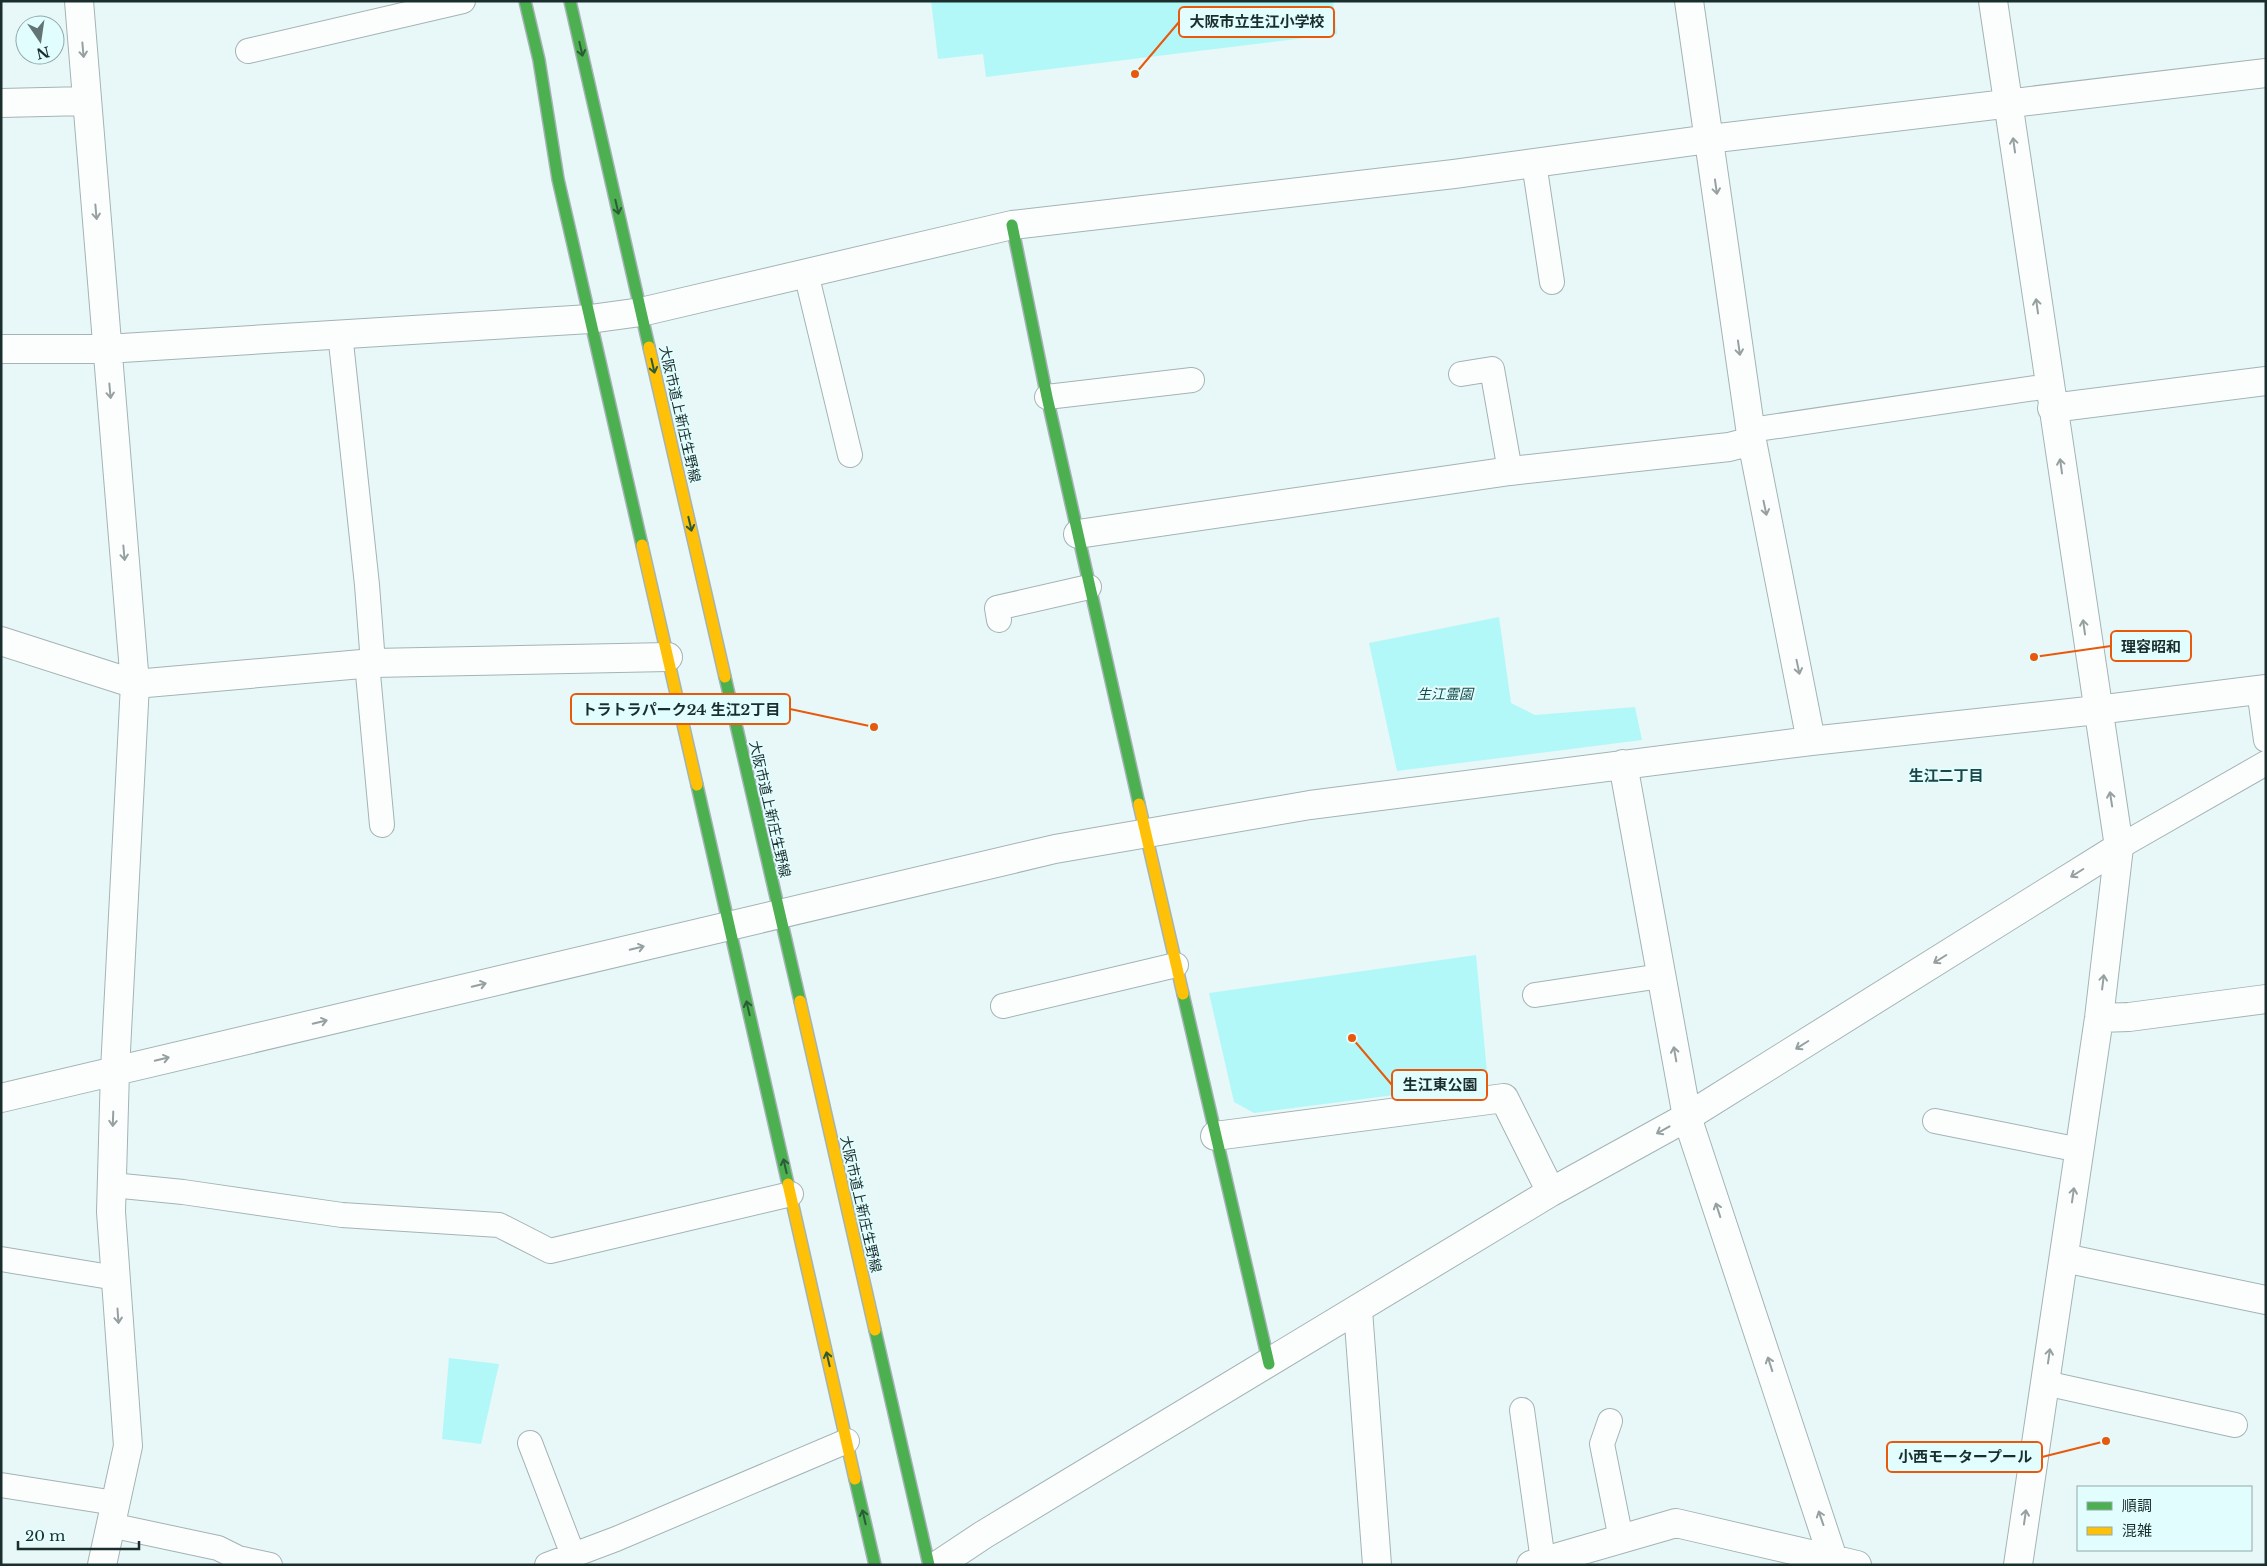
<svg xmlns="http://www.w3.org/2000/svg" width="2267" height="1566" font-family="'Libre Baskerville','Noto Sans JP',serif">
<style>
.green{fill:#b3f8f8}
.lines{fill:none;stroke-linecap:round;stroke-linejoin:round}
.lane-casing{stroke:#a4b3b3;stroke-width:26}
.street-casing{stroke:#a4b3b3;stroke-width:30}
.fast-casing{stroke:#a4b3b3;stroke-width:14}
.slow-casing{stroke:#a4b3b3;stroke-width:14}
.lane{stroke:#fcfefe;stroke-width:24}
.street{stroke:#fcfefe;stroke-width:28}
.fast{stroke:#4caf50;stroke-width:11}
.slow{stroke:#ffc107;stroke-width:11}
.oneway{stroke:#2c5b3a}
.oneway2{stroke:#97a0a0}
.labels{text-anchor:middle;stroke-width:4;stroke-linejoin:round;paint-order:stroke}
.street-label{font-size:14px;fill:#1b2e2e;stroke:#e2fdfd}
.park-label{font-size:14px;font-style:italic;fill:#164a4a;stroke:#e2fdfd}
.neighbourhood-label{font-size:15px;font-weight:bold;fill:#1c4748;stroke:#e2fdfd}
.leader{fill:none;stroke:#e8590c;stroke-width:2}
.callout-dot{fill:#e8590c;stroke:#e2fdfd;stroke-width:2}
.callout{fill:#e2fdfd;stroke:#e8590c;stroke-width:2}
.callout-label{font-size:15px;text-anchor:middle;font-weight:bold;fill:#1b2e2e}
</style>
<rect width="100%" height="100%" fill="#e8f7f7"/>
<path class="green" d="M931 1H1333L1337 34 986 77 983 54 938 59Z
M1499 617 1511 703 1535 715 1635 707 1642 740 1397 771 1369 643Z
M1476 955 1488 1083 1254 1113 1234 1102 1209 993Z
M449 1358 499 1364 481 1444 442 1439Z"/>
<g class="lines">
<g class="lane-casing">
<path id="lane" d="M248 51 463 1
M1534 163 1552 282
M806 273 850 455
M340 333 367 585 373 663
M1461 374 1492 369 1510 471
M1047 397 1192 380
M1751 430 2049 386
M999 620 997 608 1089 587
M367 663 382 825
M2259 690 2266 740
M2119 847 2266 763
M1535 995 1661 976
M1003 1006 1176 965
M1935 1121 2080 1150
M112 1185 183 1192 342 1215 499 1225 550 1251 791 1194
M1 1259 116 1278
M2045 1383 2235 1425
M1522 1410 1543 1561
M1610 1421 1602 1444 1621 1539
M530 1443 573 1555
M1 1485 115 1503
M110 1525 218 1548 238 1558 270 1565
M547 1565 616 1539 847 1441"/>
</g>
<g class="street-casing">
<path id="street" d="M79 1 135 684 115 1070 111 1212 128 1446 102 1565
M1689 1 1752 441 1811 741
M1993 1 2119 847 2099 1018 2018 1565
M1 103 87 101
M1 349H106L590 319 641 312 1012 225 1454 174 1709 139 2266 73
M2052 408 2266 381
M1078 534 1510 471 1729 447 1752 441
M1 641 135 684 373 663 668 657
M1623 764 1687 1117 1835 1565
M2099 1018 2129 1017 2266 999
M1 1098 1055 849 1310 805 1811 741 2097 710 2266 689
M1215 1136 1504 1098 1551 1192
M2064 1258 2266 1300
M1358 1310 1377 1565
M938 1565 983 1535 1551 1192 1687 1117 2119 847
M1531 1565 1676 1523 1857 1565"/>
</g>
<g class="fast-casing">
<path id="fast" d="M525 1 539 60 558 179 642 545
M570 1 649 347
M1012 225 1047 397 1139 804
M725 677 800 1001
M697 785 788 1184
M1183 994 1269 1364
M875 1330 929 1565
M855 1479 875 1565"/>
</g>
<g class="slow-casing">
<path id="slow" d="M649 347 725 677
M642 545 697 785
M1139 804 1183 994
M800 1001 875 1330
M788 1184 855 1479"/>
</g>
<use href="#lane" class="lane"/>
<use href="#street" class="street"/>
<use href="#fast" class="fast"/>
<use href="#slow" class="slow"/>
</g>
<defs><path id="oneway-shaft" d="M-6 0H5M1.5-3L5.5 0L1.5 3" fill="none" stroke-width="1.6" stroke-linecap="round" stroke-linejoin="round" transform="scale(1.25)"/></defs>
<g class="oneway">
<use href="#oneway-shaft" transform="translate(581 49) rotate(77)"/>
<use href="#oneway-shaft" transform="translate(617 207) rotate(77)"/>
<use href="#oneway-shaft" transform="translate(653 366) rotate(77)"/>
<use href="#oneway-shaft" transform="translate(690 524) rotate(77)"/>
<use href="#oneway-shaft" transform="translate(748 1008) rotate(-103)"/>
<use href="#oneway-shaft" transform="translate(785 1166) rotate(-103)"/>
<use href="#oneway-shaft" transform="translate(828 1359) rotate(-103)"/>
<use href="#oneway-shaft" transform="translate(864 1517) rotate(-103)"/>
</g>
<g class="oneway2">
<use href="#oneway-shaft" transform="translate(83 50) rotate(85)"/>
<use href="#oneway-shaft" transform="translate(2014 145) rotate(-98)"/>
<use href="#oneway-shaft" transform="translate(1716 187) rotate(82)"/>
<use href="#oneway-shaft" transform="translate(96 212) rotate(85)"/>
<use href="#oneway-shaft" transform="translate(2037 306) rotate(-98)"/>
<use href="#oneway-shaft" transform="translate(1739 348) rotate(82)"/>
<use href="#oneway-shaft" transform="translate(110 391) rotate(85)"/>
<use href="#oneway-shaft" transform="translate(2061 466) rotate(-98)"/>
<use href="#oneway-shaft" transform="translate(1765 508) rotate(78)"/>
<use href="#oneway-shaft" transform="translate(124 553) rotate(85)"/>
<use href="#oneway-shaft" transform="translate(2084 627) rotate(-98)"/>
<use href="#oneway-shaft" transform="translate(1798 667) rotate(78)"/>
<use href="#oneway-shaft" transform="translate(2111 799) rotate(-99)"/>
<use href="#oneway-shaft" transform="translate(2077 873) rotate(148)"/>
<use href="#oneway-shaft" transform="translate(637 948) rotate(-13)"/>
<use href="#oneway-shaft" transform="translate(1940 959) rotate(148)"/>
<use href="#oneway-shaft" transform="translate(2103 982) rotate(-83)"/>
<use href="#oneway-shaft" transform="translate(479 985) rotate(-13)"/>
<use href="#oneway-shaft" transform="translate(320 1022) rotate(-13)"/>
<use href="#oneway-shaft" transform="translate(1802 1045) rotate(148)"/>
<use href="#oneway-shaft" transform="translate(1675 1054) rotate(-100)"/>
<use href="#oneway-shaft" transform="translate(162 1059) rotate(-13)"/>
<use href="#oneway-shaft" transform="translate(113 1119) rotate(92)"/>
<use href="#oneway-shaft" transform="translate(1663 1130) rotate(151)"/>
<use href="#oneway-shaft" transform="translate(2073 1195) rotate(-82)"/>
<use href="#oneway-shaft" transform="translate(1718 1210) rotate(-108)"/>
<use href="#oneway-shaft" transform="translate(118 1316) rotate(86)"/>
<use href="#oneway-shaft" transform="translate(2049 1356) rotate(-82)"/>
<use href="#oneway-shaft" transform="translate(1770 1364) rotate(-108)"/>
<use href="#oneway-shaft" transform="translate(2025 1517) rotate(-82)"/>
<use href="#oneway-shaft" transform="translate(1821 1518) rotate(-109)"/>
</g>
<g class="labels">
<g class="street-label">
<text transform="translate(680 414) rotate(77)" y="5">大阪市道上新庄生野線</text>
<text transform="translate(770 809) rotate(77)" y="5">大阪市道上新庄生野線</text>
<text transform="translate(861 1204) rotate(77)" y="5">大阪市道上新庄生野線</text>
</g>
<g class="park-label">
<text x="1445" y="699">生江霊園</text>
</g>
<g class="neighbourhood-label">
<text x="1946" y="781">生江二丁目</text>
</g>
</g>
<path class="leader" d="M1135 74L1179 22M2034 657L2111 646M874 727L790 709M1352 1038L1392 1085M2106 1441L2042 1457"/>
<g class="callout-dot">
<circle cx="1135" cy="74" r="5"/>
<circle cx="2034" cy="657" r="5"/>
<circle cx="874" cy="727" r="5"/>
<circle cx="1352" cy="1038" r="5"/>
<circle cx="2106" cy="1441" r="5"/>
</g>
<g class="callout">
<rect x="1179" y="7" width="155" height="30" rx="5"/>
<rect x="2111" y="631" width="80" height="30" rx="5"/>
<rect x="571" y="694" width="219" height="30" rx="5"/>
<rect x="1392" y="1070" width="95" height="30" rx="5"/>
<rect x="1887" y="1442" width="155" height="30" rx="5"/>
</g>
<g class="callout-label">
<text x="1257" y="27">大阪市立生江小学校</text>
<text x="2151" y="652">理容昭和</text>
<text x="681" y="715">トラトラパーク24 生江2丁目</text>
<text x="1440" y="1090">生江東公園</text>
<text x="1965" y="1462">小西モータープール</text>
</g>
<rect width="2267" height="1566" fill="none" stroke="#1b2e2e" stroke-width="5"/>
<rect x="2077" y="1486" width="175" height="65" fill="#e2fdfd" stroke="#92aaaa"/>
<rect x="2087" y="1502" width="25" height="8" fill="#4caf50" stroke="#92aaaa"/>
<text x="2122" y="1511" font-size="15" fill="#1b2e2e">順調</text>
<rect x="2087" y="1527" width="25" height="8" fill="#ffc107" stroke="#92aaaa"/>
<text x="2122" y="1536" font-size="15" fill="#1b2e2e">混雑</text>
<g transform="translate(40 40) rotate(167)"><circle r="24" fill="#e2fdfd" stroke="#92aaaa"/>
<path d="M0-4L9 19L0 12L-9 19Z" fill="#637474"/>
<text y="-8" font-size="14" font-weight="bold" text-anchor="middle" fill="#1b2e2e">N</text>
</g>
<path d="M18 1541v8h121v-8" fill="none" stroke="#1b2e2e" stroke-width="2.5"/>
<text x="25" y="1541" font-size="15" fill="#1b2e2e" stroke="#e2fdfd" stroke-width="4" paint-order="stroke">20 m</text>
</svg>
